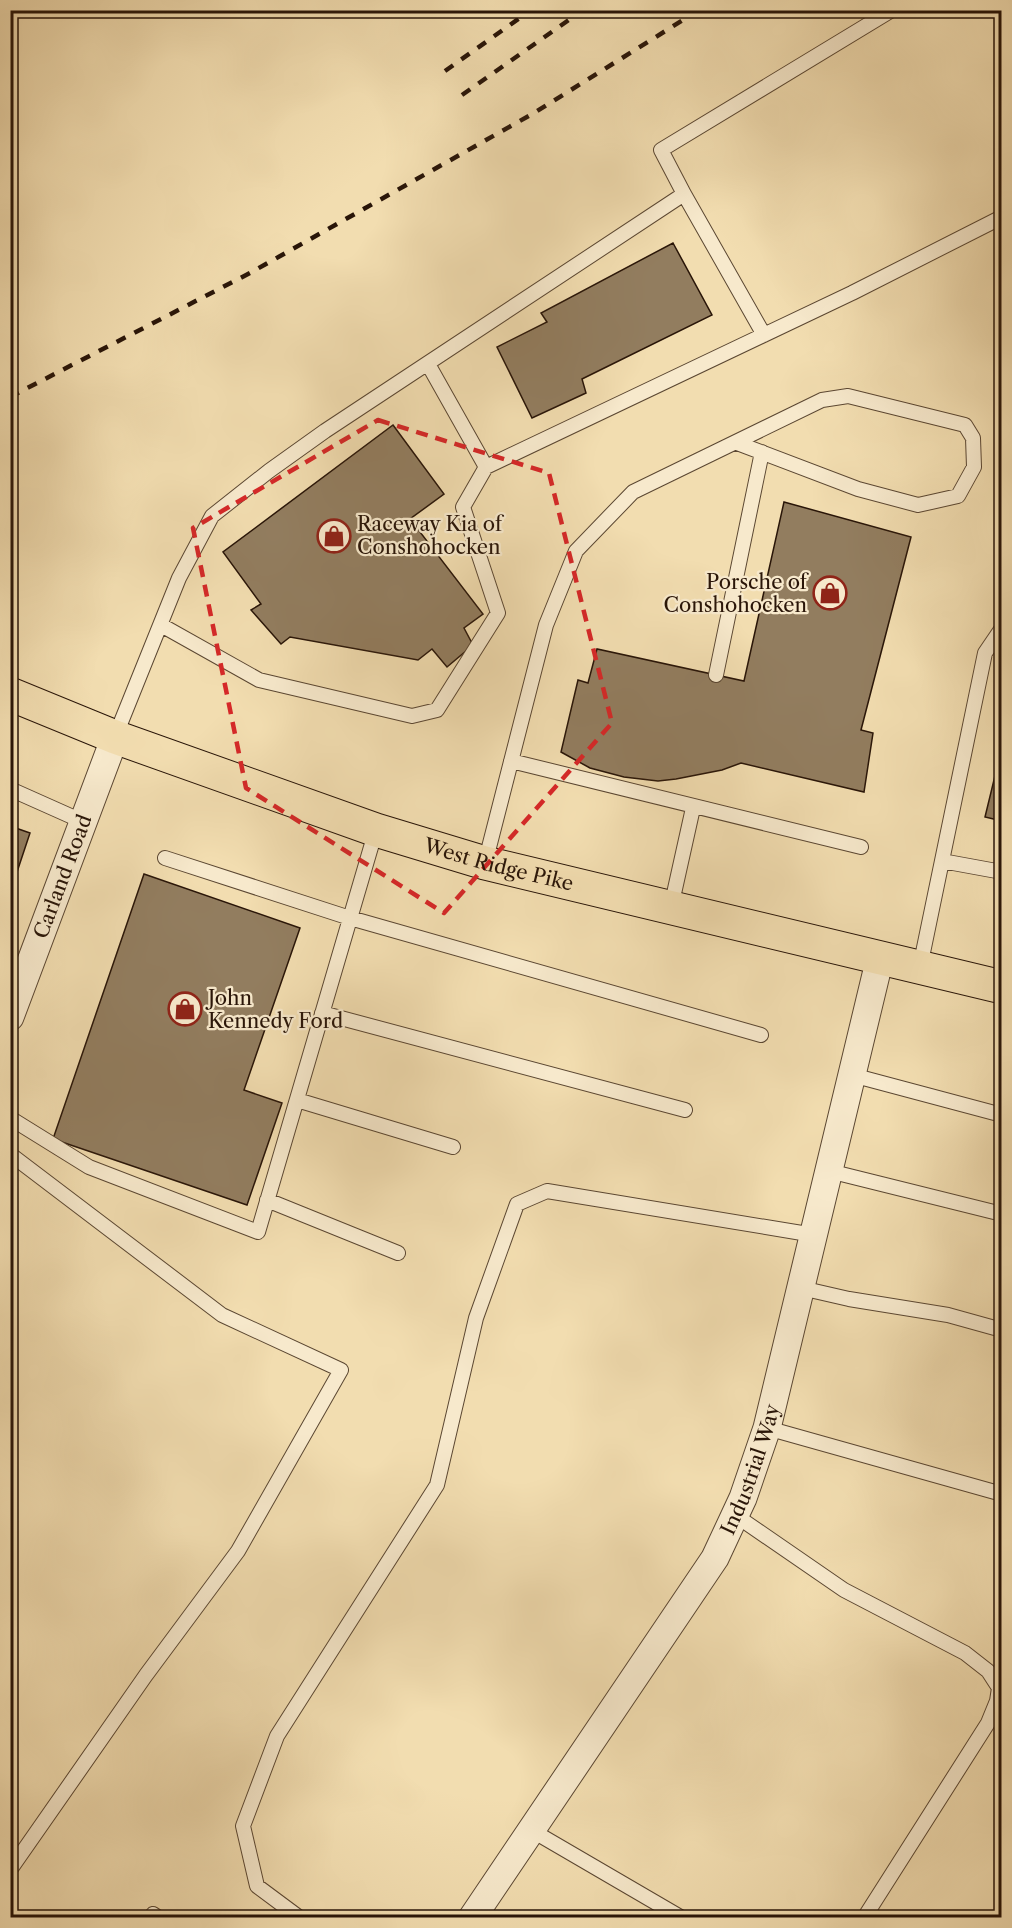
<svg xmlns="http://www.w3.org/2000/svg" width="1012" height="1928" font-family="'Libre Caslon Text',serif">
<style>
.building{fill:#927d5f;stroke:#291508;stroke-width:1.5}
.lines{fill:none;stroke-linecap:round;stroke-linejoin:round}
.service-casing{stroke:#5b4732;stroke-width:16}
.minor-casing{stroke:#5b4732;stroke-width:29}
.primary-casing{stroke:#291508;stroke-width:35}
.service{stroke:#f7e9cc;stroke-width:14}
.minor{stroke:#f7e9cc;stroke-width:27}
.primary{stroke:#f2ddb0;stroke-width:33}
.rail{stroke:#291508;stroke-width:4.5;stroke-dasharray:10 10;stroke-linecap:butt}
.marked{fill:none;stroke:#d62828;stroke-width:4.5;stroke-dasharray:12 8;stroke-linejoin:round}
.labels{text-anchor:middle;stroke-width:4.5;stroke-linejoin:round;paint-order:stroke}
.poi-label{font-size:20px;fill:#291508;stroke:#f7e9cc;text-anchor:start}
.street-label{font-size:20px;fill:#291508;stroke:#f7e9cc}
</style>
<rect width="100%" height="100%" fill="#f2ddb0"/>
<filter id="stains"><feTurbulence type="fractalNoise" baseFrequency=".00333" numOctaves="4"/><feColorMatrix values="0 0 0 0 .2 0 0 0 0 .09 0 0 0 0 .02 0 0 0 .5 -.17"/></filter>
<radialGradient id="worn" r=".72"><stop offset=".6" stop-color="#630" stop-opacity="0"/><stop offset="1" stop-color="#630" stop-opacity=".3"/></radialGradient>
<path class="building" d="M673 243 712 315 582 379 586 393 532 418 497 347 547 322 541 313Z
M393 425 444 494 410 519 483 614 464 628 473 645 447 667 432 649 418 660 290 637 281 644 251 610 261 604 223 552Z
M784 502 911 537 861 730 873 733 864 792 741 763 722 770 676 779 658 781 624 777 590 768 561 752 578 680 588 683 597 649 744 681Z
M1001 751H1002V821L985 817Z
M10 826 30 833 13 884H10Z
M144 874 300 928 244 1090 282 1103 247 1205 53 1139Z"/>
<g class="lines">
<g class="service-casing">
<path id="service" d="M684 194 764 335
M428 364 486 467
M161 625 259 680 412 716 437 710 498 613 463 507 486 467 852 293 1002 217
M716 675 762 452
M115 737 179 578 212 516 269 471 325 431 684 194 661 150 892 10
M511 761 861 847
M10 789 84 822
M165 858 350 918 761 1035
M942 861 1002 872
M485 863 546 625 576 551 633 492 822 400 848 396 965 425 973 438 974 467 958 496 918 505 858 489 737 443
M671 907 693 808
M920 967 985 653 1002 628
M322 1013 685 1110
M852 1075 1002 1115
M297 1100 453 1147
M10 1118 89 1167 258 1232 376 830
M10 1154 222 1315 341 1370 238 1551 146 1675 10 1870
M829 1171 1002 1214
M267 1200 398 1253
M801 1288 849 1299 948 1315 1002 1330
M767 1428 1002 1494
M735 1515 844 1590 965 1653 988 1671 999 1688 997 1701 988 1723 864 1918
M531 1830 682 1918
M150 1918 153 1914 159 1918
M300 1918 257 1886 243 1826 277 1736 437 1485 476 1318 517 1204 547 1191 814 1235
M1001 1918 1002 1917"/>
</g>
<g class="minor-casing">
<g id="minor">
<path id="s1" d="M10 1017 115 737"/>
<path id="s2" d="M472 1918 715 1558 743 1498 767 1428 880 958"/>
</g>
</g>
<g class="primary-casing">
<g id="primary">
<path id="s3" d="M10 694 115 737 376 830 485 863 1002 987"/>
</g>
</g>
<use href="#service" class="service"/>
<use href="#minor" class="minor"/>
<use href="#primary" class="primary"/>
<path class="rail" d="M445 71 531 10
M462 95 583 10
M10 397 250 273 534 113 699 10"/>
</g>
<path class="marked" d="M378 420 549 473 612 723 444 913 246 788 193 528Z"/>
<defs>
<g id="shop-ring" transform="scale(1.725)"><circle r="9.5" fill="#f7e9cc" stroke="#8f2418" stroke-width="1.5"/><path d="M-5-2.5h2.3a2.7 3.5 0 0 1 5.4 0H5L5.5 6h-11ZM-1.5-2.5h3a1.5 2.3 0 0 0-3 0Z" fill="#8f2418"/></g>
</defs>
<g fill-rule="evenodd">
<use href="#shop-ring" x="334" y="536"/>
<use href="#shop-ring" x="830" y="593"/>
<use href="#shop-ring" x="185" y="1009"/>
</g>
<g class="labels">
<g class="poi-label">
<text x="357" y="531">Raceway Kia of<tspan x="357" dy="23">Conshohocken</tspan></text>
<text x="807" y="589" text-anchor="end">Porsche of<tspan x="807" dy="23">Conshohocken</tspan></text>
<text x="208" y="1005">John<tspan x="208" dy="23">Kennedy Ford</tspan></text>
</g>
<g class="street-label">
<text dy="7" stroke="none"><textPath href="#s3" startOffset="518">West Ridge Pike</textPath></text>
<text dy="7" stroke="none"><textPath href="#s1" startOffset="150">Carland Road</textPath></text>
<text dy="7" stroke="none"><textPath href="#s2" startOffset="530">Industrial Way</textPath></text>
</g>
</g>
<rect width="1012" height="1928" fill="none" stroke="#f2ddb0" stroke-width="36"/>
<rect x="12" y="12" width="988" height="1904" fill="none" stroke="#291508" stroke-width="3"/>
<rect x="18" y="18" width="976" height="1892" fill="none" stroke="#291508" stroke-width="1.5"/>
<rect width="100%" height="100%" filter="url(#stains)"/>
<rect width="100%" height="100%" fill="url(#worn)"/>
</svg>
